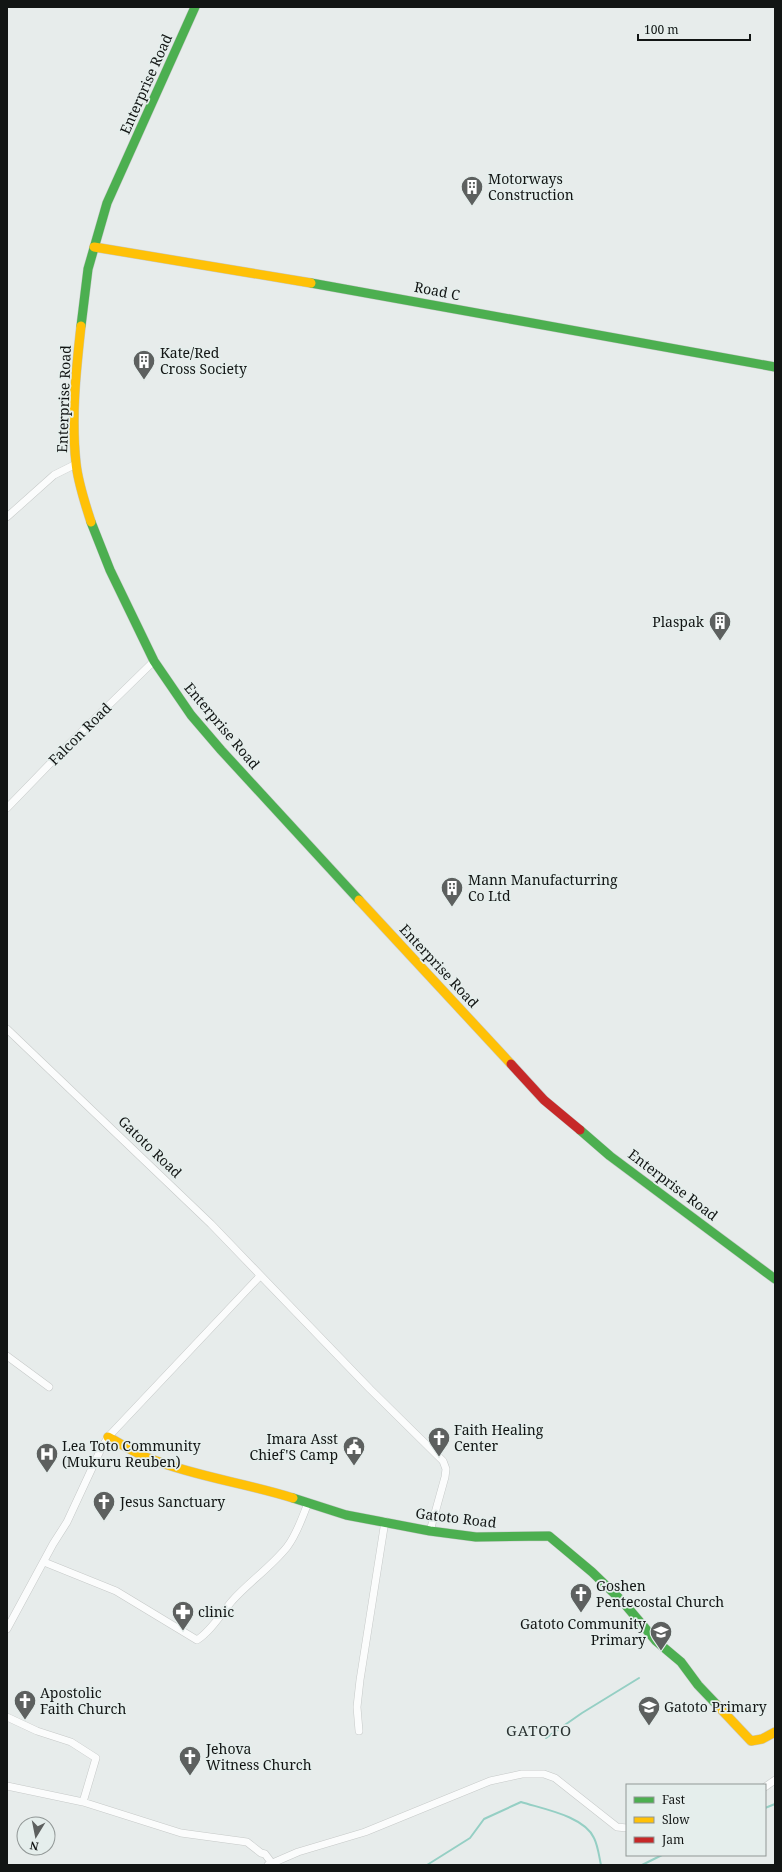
<svg xmlns="http://www.w3.org/2000/svg" width="782" height="1872" font-family="'Noto Serif',serif">
<style>
.lines{fill:none;stroke-linecap:round;stroke-linejoin:round}
.stream{stroke:#95cfc4;stroke-width:2}
.street-casing{stroke:#c6c9c8;stroke-width:8}
.fast-casing{stroke:#c6c9c8;stroke-width:10}
.slow-casing{stroke:#c6c9c8;stroke-width:10}
.jam-casing{stroke:#c6c9c8;stroke-width:10}
.street{stroke:#fbfcfc;stroke-width:7}
.fast{stroke:#4caf50;stroke-width:9}
.slow{stroke:#ffc107;stroke-width:9}
.jam{stroke:#c62828;stroke-width:9}
.labels{text-anchor:middle;stroke-width:3.5;stroke-linejoin:round;paint-order:stroke}
.street-label{font-size:14px;fill:#121514;stroke:#e5eeec}
.poi-label{font-size:14px;fill:#121514;stroke:#e5eeec;text-anchor:start}
.neighbourhood-label{font-size:15px;letter-spacing:1px;fill:#2b3231;stroke:#e5eeec}
</style>
<rect width="100%" height="100%" fill="#e7eceb"/>
<g class="lines">
<path class="stream" d="M546 1738 582 1713 639 1678
M765 1808 775 1804
M427 1865 470 1838 484 1819 521 1802C543 1809 584 1816 594 1838 598 1846 599 1856 601 1865
M642 1865 662 1855"/>
<g class="street-casing">
<path id="street" d="M7 517 54 475 76 464
M7 808 69 744 154 661
M7 1029 211 1224 370 1389 443 1461 446 1469 445 1477 430 1531
M7 1356 49 1387
M44 1562 116 1591 197 1640C211 1631 221 1614 232 1601 249 1582 271 1567 287 1547 297 1534 302 1518 308 1503
M7 1629 53 1544 67 1522 100 1451 108 1437 260 1276
M7 1717 37 1731 71 1742 96 1758 83 1802
M359 1731 357 1707 360 1680 385 1521
M7 1786 83 1802 181 1833 247 1842 261 1853 265 1854 271 1862
M765 1787 775 1780
M268 1865 298 1852 365 1832 490 1781 522 1774H544L555 1778 617 1827 627 1828"/>
</g>
<g class="fast-casing">
<path id="fast" d="M311 283 775 367
M81 326 88 269 107 203 195 7
M91 522 110 570 154 661 191 715 221 750 359 900
M580 1130 610 1156 775 1279
M293 1498 346 1515 430 1531 476 1537 549 1536 592 1572 623 1602 656 1641 681 1662 698 1685 717 1705"/>
</g>
<g class="slow-casing">
<path id="slow" d="M94 247 311 283
M81 326C76 371 71 417 76 463 78 483 85 503 91 522
M359 900 511 1064
M108 1437C122 1444 136 1454 151 1459 197 1477 246 1483 293 1498
M717 1705 751 1741 762 1739 775 1732"/>
</g>
<g class="jam-casing">
<path id="jam" d="M511 1064 544 1100 580 1130"/>
</g>
<use href="#street" class="street"/>
<use href="#fast" class="fast"/>
<use href="#slow" class="slow"/>
<use href="#jam" class="jam"/>
</g>
<defs>
<g id="building-pin" transform="scale(1.15)"><path d="M0 17L-7.5 6A9.5 9.5 0 1 1 7.5 6Z" fill="#5d605f" stroke="#e5eeec"/><path d="M-4-6H4V6H1V3H-1V6H-4ZM-2.5-4.3h1.7v1.8h-1.7ZM.8-4.3h1.7v1.8H.8ZM-2.5-1h1.7V.8h-1.7ZM.8-1h1.7V.8H.8Z" fill="#fff"/></g>
<g id="church-pin" transform="scale(1.15)"><path d="M0 17L-7.5 6A9.5 9.5 0 1 1 7.5 6Z" fill="#5d605f" stroke="#e5eeec"/><path d="M-1.2-6h2.4v3.5h3.3v2.4h-3.3V6h-2.4V-.1h-3.3v-2.4h3.3Z" fill="#fff"/></g>
<g id="civic-pin" transform="scale(1.15)"><path d="M0 17L-7.5 6A9.5 9.5 0 1 1 7.5 6Z" fill="#5d605f" stroke="#e5eeec"/><path d="M-.6-6.5H3V-4.5H.6V-3L4-1V1h2V6H-6V1h2V-1L-.6-3ZM-1.2 2.5V6h2.4V2.5Z" fill="#fff"/></g>
<g id="hospital-pin" transform="scale(1.15)"><path d="M0 17L-7.5 6A9.5 9.5 0 1 1 7.5 6Z" fill="#5d605f" stroke="#e5eeec"/><path d="M-5-5h3v3.5h4V-5h3V5h-3V1.5h-4V5h-3Z" fill="#fff"/></g>
<g id="pharmacy-pin" transform="scale(1.15)"><path d="M0 17L-7.5 6A9.5 9.5 0 1 1 7.5 6Z" fill="#5d605f" stroke="#e5eeec"/><path d="M-2-6h4v4h4v4h-4v4h-4v-4h-4v-4h4Z" fill="#fff"/></g>
<g id="school-pin" transform="scale(1.15)"><path d="M0 17L-7.5 6A9.5 9.5 0 1 1 7.5 6Z" fill="#5d605f" stroke="#e5eeec"/><path d="M0-5L7-2L0 1L-7-2ZM-4 1L0 2.5L4 1V4Q0 6-4 4Z" fill="#fff"/></g>
</defs>
<g fill-rule="evenodd">
<use href="#building-pin" x="472" y="187"/>
<use href="#building-pin" x="144" y="361"/>
<use href="#building-pin" x="720" y="622"/>
<use href="#building-pin" x="452" y="888"/>
<use href="#church-pin" x="439" y="1438"/>
<use href="#civic-pin" x="354" y="1447"/>
<use href="#hospital-pin" x="47" y="1454"/>
<use href="#church-pin" x="104" y="1502"/>
<use href="#church-pin" x="581" y="1594"/>
<use href="#pharmacy-pin" x="183" y="1612"/>
<use href="#school-pin" x="661" y="1632"/>
<use href="#church-pin" x="25" y="1701"/>
<use href="#school-pin" x="649" y="1707"/>
<use href="#church-pin" x="190" y="1757"/>
</g>
<g class="labels">
<g class="street-label">
<text transform="translate(146 84) rotate(-66)" y="5">Enterprise Road</text>
<text transform="translate(437 291) rotate(11)" y="5">Road C</text>
<text transform="translate(64 399) rotate(-88)" y="5">Enterprise Road</text>
<text transform="translate(222 726) rotate(50)" y="5">Enterprise Road</text>
<text transform="translate(80 734) rotate(-45)" y="5">Falcon Road</text>
<text transform="translate(439 966) rotate(47)" y="5">Enterprise Road</text>
<text transform="translate(150 1147) rotate(44)" y="5">Gatoto Road</text>
<text transform="translate(673 1185) rotate(37)" y="5">Enterprise Road</text>
<text transform="translate(456 1518) rotate(7)" y="5">Gatoto Road</text>
</g>
<g class="poi-label">
<text x="488" y="184">Motorways<tspan x="488" dy="16">Construction</tspan></text>
<text x="160" y="358">Kate/Red<tspan x="160" dy="16">Cross Society</tspan></text>
<text x="704" y="627" text-anchor="end">Plaspak</text>
<text x="468" y="885">Mann Manufacturring<tspan x="468" dy="16">Co Ltd</tspan></text>
<text x="454" y="1435">Faith Healing<tspan x="454" dy="16">Center</tspan></text>
<text x="338" y="1444" text-anchor="end">Imara Asst<tspan x="338" dy="16">Chief'S Camp</tspan></text>
<text x="62" y="1451">Lea Toto Community<tspan x="62" dy="16">(Mukuru Reuben)</tspan></text>
<text x="120" y="1507">Jesus Sanctuary</text>
<text x="596" y="1591">Goshen<tspan x="596" dy="16">Pentecostal Church</tspan></text>
<text x="198" y="1617">clinic</text>
<text x="646" y="1629" text-anchor="end">Gatoto Community<tspan x="646" dy="16">Primary</tspan></text>
<text x="40" y="1698">Apostolic<tspan x="40" dy="16">Faith Church</tspan></text>
<text x="664" y="1712">Gatoto Primary</text>
<text x="206" y="1754">Jehova<tspan x="206" dy="16">Witness Church</tspan></text>
</g>
<g class="neighbourhood-label">
<text x="539" y="1736">GATOTO</text>
</g>
</g>
<rect width="782" height="1872" fill="none" stroke="#121514" stroke-width="16"/>
<rect x="626" y="1784" width="140" height="72" fill="#e5eeec" stroke="#919796"/>
<rect x="634" y="1797" width="20" height="6" fill="#4caf50" stroke="#919796"/>
<text x="662" y="1804" font-size="12" fill="#121514">Fast</text>
<rect x="634" y="1817" width="20" height="6" fill="#ffc107" stroke="#919796"/>
<text x="662" y="1824" font-size="12" fill="#121514">Slow</text>
<rect x="634" y="1837" width="20" height="6" fill="#c62828" stroke="#919796"/>
<text x="662" y="1844" font-size="12" fill="#121514">Jam</text>
<g transform="translate(36 1836) rotate(190)"><circle r="19" fill="#e5eeec" stroke="#919796"/>
<path d="M0-3L7 15L0 10L-7 15Z" fill="#5d605f"/>
<text y="-6" font-size="11" font-weight="bold" text-anchor="middle" fill="#121514">N</text>
</g>
<path d="M638 34v6h112v-6" fill="none" stroke="#121514" stroke-width="2"/>
<text x="644" y="34" font-size="12" fill="#121514" stroke="#e5eeec" stroke-width="3" paint-order="stroke">100 m</text>
</svg>
